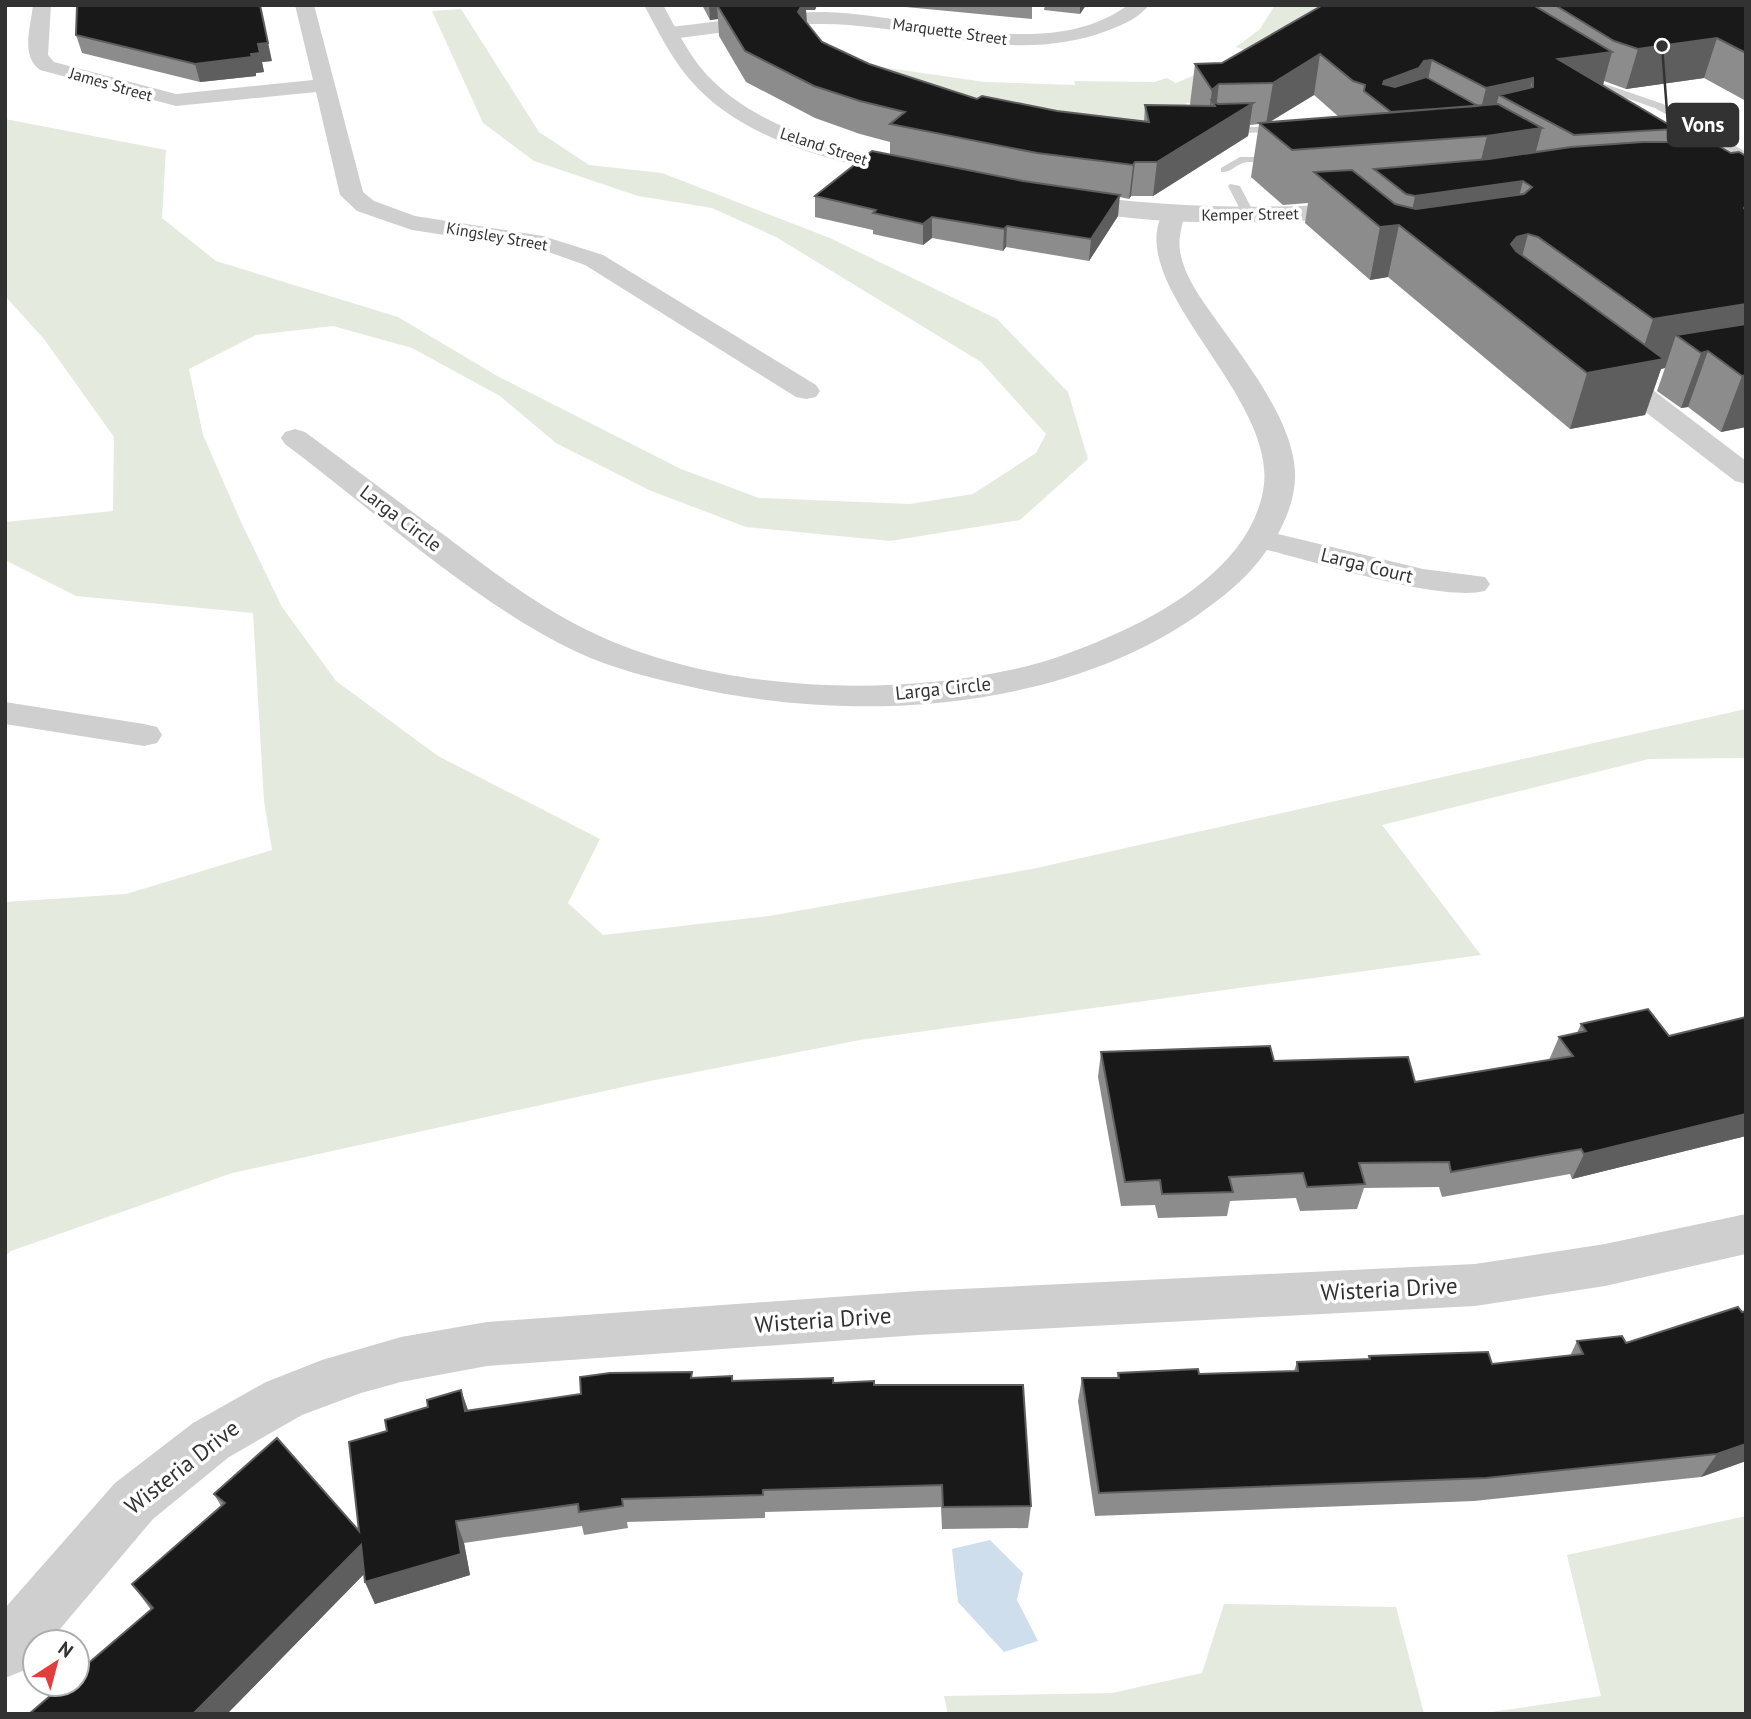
<svg xmlns="http://www.w3.org/2000/svg" width="1751" height="1719" font-family="'PT Sans',sans-serif">
<style>
.green{fill:#e4ebde}
.water{fill:#cedeed}
.lines{fill:none;stroke-linecap:round;stroke-linejoin:round}
.service{fill:#cfcfcf;fill-rule:evenodd}
.minor{fill:#cfcfcf;fill-rule:evenodd}
.tertiary{fill:#cfcfcf;fill-rule:evenodd}
.wall{fill:#8c8c8c;fill-rule:evenodd}
.shaded-wall{fill:#5e5e5e}
.building{fill:#191919;stroke:#5e5e5e;stroke-width:2}
.labels{text-anchor:middle;stroke-width:7;stroke-linejoin:round;paint-order:stroke}
.far-street-label{font-size:16px;fill:#323232;stroke:#fff}
.street-label{font-size:19px;fill:#323232;stroke:#fff}
.near-street-label{font-size:23px;fill:#323232;stroke:#fff}
.leader{fill:none;stroke:#323232;stroke-width:2.5}
.callout-dot{fill:#323232;stroke:#fff;stroke-width:2.5}
.callout{fill:#323232;stroke:#323232;stroke-width:2.5}
.callout-label{font-size:21px;text-anchor:middle;font-weight:bold;fill:#fff}
</style>
<rect width="100%" height="100%" fill="#fff"/>
<path class="green" d="M1275 5H1343L1224 101 1186 103 1197 127 1126 147 832 60 985 82 1075 85 1074 81 1154 82 1167 78 1176 83 1249 52 1236 47 1260 29Z
M461 9 539 132 589 165 662 173 830 238 997 319 1068 392 1088 459 1020 520 890 541 746 527 649 490 556 443 500 396 412 348 333 326 256 335 189 369 203 435 241 522 282 607 336 681 438 756 600 839 568 903 603 935 769 916 1032 869 1746 709V758L1649 759 1382 825 1481 955 860 1040 650 1081 232 1173 11 1251 5 1256V902L126 894 272 850 264 801 253 613 76 596 5 560V522L113 511 114 437 44 339 5 296V119L166 150 162 218 216 261 398 317 499 377 681 469 759 498 910 504 973 494 1036 453 1046 434 981 362 776 237 712 208 638 196 534 161 483 123 432 11Z
M1746 1516V1714H1478L1601 1696 1567 1555Z
M1224 1604 1396 1607 1424 1714H948L944 1696 1112 1693 1202 1673Z"/>
<path class="water" d="M990 1540 1023 1573 1017 1600 1038 1641 1004 1652 958 1602 952 1549Z"/>
<g class="lines">
<path class="service" d="M1580 74H1588L1602 83 1663 104 1746 152V160L1655 108 1594 87 1580 78Z
M1284 126 1288 127V131L1223 134 1218 131 1223 128Z
M1240 157H1279L1285 160C1273 168 1256 159 1243 163 1234 166 1231 173 1221 172V168Z
M1230 184 1240 186 1255 215 1253 218 1243 215 1228 186Z"/>
<path class="minor" d="M33 5H51L48 55 54 62 176 94 313 80 295 5H314L363 192 374 201 415 216 543 236 603 255 816 385 820 391 816 397 806 399 796 397 585 265 543 250 412 230 357 211 340 195 316 92 176 106 40 70C20 56 31 26 33 5Z
M1128 5H1149C1139 18 1124 24 1109 30 1013 67 922 25 824 24 776 23 719 34 670 39L660 33 670 27C718 22 777 12 825 12 917 14 1047 65 1128 5Z
M1173 207 1181 209 1185 214C1182 226 1178 238 1180 251 1184 276 1200 297 1214 317 1243 358 1293 420 1295 472 1296 494 1288 515 1278 534L1423 569 1485 577 1490 584 1485 591C1439 602 1318 562 1267 550 1248 578 1223 597 1195 617 1053 714 845 724 683 685 647 677 611 668 577 652 474 603 377 513 285 444L281 438 285 432 295 429 305 432C353 467 400 503 448 538 489 569 531 601 577 625 703 691 878 699 1015 669 1052 661 1087 647 1122 631 1181 604 1256 555 1264 484 1274 392 1119 282 1165 209Z
M1610 363 1620 365 1746 461V484L1735 481 1600 377 1596 371 1600 365Z
M5 702 144 724 157 727 162 735 157 743 144 746 5 724Z
M1746 1214V1254L1605 1286 1475 1306 918 1335 487 1366 401 1382 361 1393 302 1415 229 1457 153 1519 49 1642H35V1659L25 1670 5 1678V1608L115 1483 193 1423 266 1382 322 1360 401 1337 487 1322 918 1291 1475 1264 1605 1244Z"/>
<path class="tertiary" d="M644 5H663C676 28 688 54 706 74 761 133 847 149 921 167L924 172 921 177 913 179C837 161 746 143 692 82 672 60 658 31 644 5Z
M1068 194C1164 207 1260 210 1357 203L1365 205 1369 210 1365 215C1343 221 1319 220 1296 221 1221 224 1132 224 1060 206L1056 201 1060 196Z"/>
</g>
<path class="wall" d="M702 5H817L815 10H806L807 23 822 42 869 64 977 99 1057 111 1144 122 1145 105 1191 106 1190 104 1195 64 1222 63 1323 5H1746V101L1704 78 1626 89 1604 81 1603 86 1676 129 1672 142 1731 153 1746 427 1721 432 1688 407 1681 408 1657 391 1665 368 1661 369 1645 415 1570 429 1388 277 1370 280 1305 223 1308 203 1283 205 1251 177 1259 124 1250 125 1248 136 1153 196H1131L1129 199 1119 197 1118 216 1089 261 1006 247 1003 251 932 238 923 245 873 234V230L815 217V196L890 155V142L860 134 815 118 746 82 719 36 718 19 710 20ZM1314 95 1339 117 1270 122Z
M885 5H1032V19Z
M1045 5H1086L1080 14 1044 10Z
M76 35 272 61 262 62 264 72 256 73V76L200 82 82 53Z
M1746 1017V1136L1572 1179 1570 1174 1442 1197 1439 1187 1364 1188 1357 1209 1300 1211 1296 1198 1230 1201 1227 1216 1158 1218 1155 1205 1121 1206 1098 1077 1101 1052 1274 1061 1415 1082 1549 1060 1559 1037 1577 1033 1581 1024 1669 1036Z
M1746 1311V1461L1701 1477 1474 1501 1095 1516 1078 1401 1082 1378H1117L1118 1373 1199 1374 1294 1371 1297 1362 1368 1359 1369 1356 1492 1364 1570 1356 1577 1341 1626 1343Z
M692 1372V1378L733 1381 833 1383 874 1385 1031 1506 1028 1528 942 1529 941 1507 765 1512V1518L627 1522 628 1528 584 1535 582 1526 464 1543 470 1575 375 1604 365 1582 364 1574 227 1714 132 1584 221 1506 214 1494 359 1531 387 1431 428 1407 461 1390 468 1411 581 1394Z"/>
<path class="shaded-wall" d="M260 5 272 61 262 62 264 72 256 73V76L200 82 195 64 251 54Z
M709 5H717L718 19 710 20Z
M717 5H817L815 10H806L807 27Z
M1080 5H1086L1080 14Z
M1717 38 1704 78 1626 89 1638 49Z
M1612 52 1601 92 1558 59Z
M1320 54 1314 95 1266 124 1273 83Z
M1432 60 1424 100 1392 114 1379 103 1384 81 1424 61Z
M1533 78 1525 109 1499 95 1491 126 1476 129 1486 88Z
M1219 84 1214 125 1215 106 1212 101 1208 130 1207 131 1212 90Z
M1253 103 1248 136 1153 196 1157 162Z
M1542 128 1528 182 1523 181 1510 232 1408 231 1415 196 1474 188 1487 136Z
M1135 162 1131 196 1129 199 1133 165Z
M1120 195 1118 216 1089 261 1091 239Z
M932 217V238L923 245V224Z
M1399 225 1388 277 1370 280 1380 227Z
M1007 226 1006 247 1003 251 1004 229Z
M1528 234 1514 287 1511 244 1517 237Z
M1746 304V355L1708 351 1688 407 1681 408 1701 353 1676 335 1665 368 1661 369 1645 415 1570 429 1587 373 1638 364 1653 319Z
M1746 375V427L1721 432 1742 376Z
M1746 1114V1136L1572 1179 1584 1154Z
M461 1390 469 1413 465 1411Z
M1746 1444V1461L1701 1477 1717 1454Z
M456 1521 464 1543 470 1575 375 1604 365 1582Z
M361 1545 371 1567 227 1714H193Z"/>
<path class="building" d="M77 5H260L268 43 258 44 260 53 251 54 252 57 195 64 76 35Z
M717 5H802L798 12 822 42 869 64 977 99 982 96 1057 111 1149 122 1145 105 1215 106 1212 101 1218 104 1253 103 1157 162H1135L1133 165 1037 153 890 124 905 112 860 101 814 86 745 51Z
M1323 5H1533L1612 52 1558 59 1676 129 1574 135 1499 95 1533 87V78L1486 88 1432 60 1424 61 1419 68 1384 81 1383 84 1395 87 1426 77 1478 106 1391 112 1364 91 1365 85 1353 81 1320 54 1273 83 1219 84 1212 90 1195 64 1222 63Z
M1555 5H1746V53L1717 38 1638 49 1614 41Z
M1498 104 1542 128 1487 136 1292 150 1259 123Z
M1643 142H1712L1731 153 1739 152 1746 156V205L1744 208 1746 211V304L1653 319 1538 237 1528 234 1517 237 1511 244 1516 251 1664 359 1587 373 1399 225 1380 227 1314 172 1352 170 1395 204 1416 209 1524 194 1532 187 1523 181 1415 196 1406 194 1374 169 1489 159 1571 147Z
M872 151 1023 181 1120 195 1091 239 1007 226 1004 229 932 217 923 224 873 213 876 210 815 196Z
M1746 324V375L1742 376 1708 351 1701 353 1676 335Z
M1648 1009 1669 1036 1746 1017V1114L1584 1154 1581 1149 1451 1172 1449 1162 1359 1163 1365 1184 1307 1187 1303 1173 1229 1177 1233 1192 1162 1194 1160 1180 1125 1182 1101 1052 1270 1046 1274 1061 1408 1057 1415 1082 1573 1056 1559 1037 1586 1031 1581 1024Z
M1738 1307 1742 1312 1746 1311V1444L1717 1454 1486 1478 1099 1493 1082 1378H1119L1118 1373 1198 1369 1199 1374 1298 1371 1297 1362 1370 1359 1369 1356 1488 1352 1492 1364 1583 1354 1577 1341 1622 1336 1626 1343Z
M692 1372 691 1378 732 1376V1381L833 1378V1383L874 1381V1385H1023L1031 1506 943 1507 942 1485 763 1490V1495L622 1499 623 1506 579 1512 578 1504 456 1521 461 1554 365 1582 361 1545 193 1714H29L64 1684H77V1673L153 1608 132 1584 225 1503 214 1494 277 1438 359 1531 349 1442 387 1431 385 1420 428 1407 427 1400 461 1390 465 1411 581 1394 580 1377 610 1373Z"/>
<g class="labels">
<g class="far-street-label">
<text transform="translate(950 31) rotate(8)" y="6">Marquette Street</text>
<text transform="translate(111 84) rotate(16)" y="6">James Street</text>
<text transform="translate(824 146) rotate(18)" y="6">Leland Street</text>
<text transform="translate(1250 214) rotate(-1)" y="6">Kemper Street</text>
<text transform="translate(497 236) rotate(10)" y="6">Kingsley Street</text>
</g>
<g class="street-label">
<text transform="translate(401 518) rotate(37)" y="7">Larga Circle</text>
<text transform="translate(1367 565) rotate(14)" y="7">Larga Court</text>
<text transform="translate(943 688) rotate(-6)" y="7">Larga Circle</text>
</g>
<g class="near-street-label">
<text transform="translate(1389 1289) rotate(-3)" y="8">Wisteria Drive</text>
<text transform="translate(823 1320) rotate(-4)" y="8">Wisteria Drive</text>
<text transform="translate(182 1467) rotate(-38)" y="8">Wisteria Drive</text>
</g>
</g>
<path class="leader" d="M1662 46L1668 125"/>
<circle class="callout-dot" cx="1662" cy="46" r="7"/>
<rect class="callout" x="1668" y="104" width="70" height="42" rx="7"/>
<g class="callout-label">
<text x="1703" y="132">Vons</text>
</g>
<rect width="1751" height="1719" fill="none" stroke="#323232" stroke-width="14"/>
<g transform="translate(56 1663) rotate(36)"><circle r="33" fill="#ffffff" stroke="#adadad" stroke-width="2"/>
<path d="M0-5L12 26L0 18L-12 26Z" fill="#e23e3c"/>
<text y="-10" font-size="19" font-weight="bold" text-anchor="middle" fill="#323232">N</text>
</g>
</svg>
